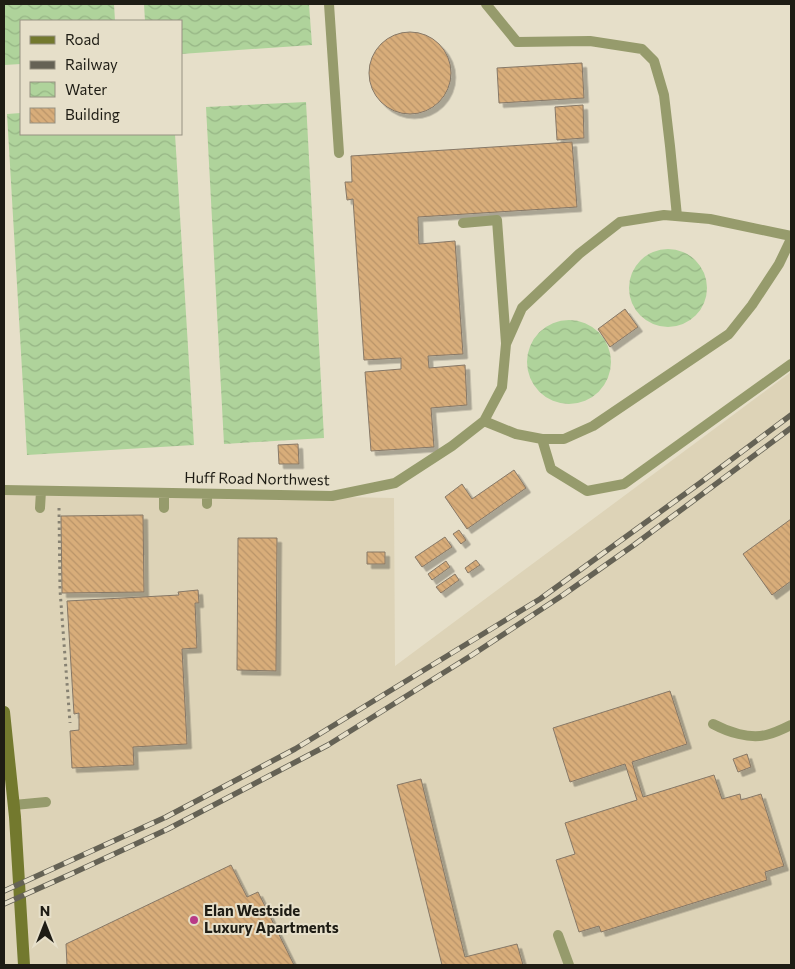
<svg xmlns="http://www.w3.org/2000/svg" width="795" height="969" font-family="Commissioner,sans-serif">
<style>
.built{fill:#ddd3b7}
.water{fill:url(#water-waves)}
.building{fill:url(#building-back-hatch);stroke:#867867;filter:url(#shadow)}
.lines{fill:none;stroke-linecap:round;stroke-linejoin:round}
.path{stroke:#868172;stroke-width:3;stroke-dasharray:2.5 4;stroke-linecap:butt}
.service{stroke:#969b6c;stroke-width:10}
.secondary{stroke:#73792e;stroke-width:12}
.rail-casing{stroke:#656255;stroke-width:5.5}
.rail{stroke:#e6dfc9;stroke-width:4;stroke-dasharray:11;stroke-linecap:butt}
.poi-dot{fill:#b83a87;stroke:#e6dfc9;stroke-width:2}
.labels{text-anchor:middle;stroke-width:4;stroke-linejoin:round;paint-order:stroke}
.street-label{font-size:15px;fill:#1e1c14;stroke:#e6dfc9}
.poi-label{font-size:15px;font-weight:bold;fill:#1e1c14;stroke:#e6dfc9;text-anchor:start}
</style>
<defs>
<pattern id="water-waves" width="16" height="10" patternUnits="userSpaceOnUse" patternTransform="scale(1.25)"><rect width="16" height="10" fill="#afd39b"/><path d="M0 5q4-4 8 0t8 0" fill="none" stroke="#96b585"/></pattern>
<pattern id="building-back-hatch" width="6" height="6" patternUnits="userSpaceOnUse" patternTransform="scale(1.25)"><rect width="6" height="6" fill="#d8ad7a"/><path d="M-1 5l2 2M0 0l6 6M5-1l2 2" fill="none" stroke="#b99469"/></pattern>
<filter id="shadow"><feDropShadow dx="4.5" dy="4.5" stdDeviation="0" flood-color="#0004"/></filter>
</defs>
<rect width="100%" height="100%" fill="#e6dfc9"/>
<path class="built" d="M791 372V965H4V491L394 498 395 666Z"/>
<path class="water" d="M4 4H114L115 21H21V64L4 65Z
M144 4H309L312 45 181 54V21H145Z
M306 102 324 438 224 444 206 107Z
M21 113V134H175L194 445 27 455 7 114Z
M629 288a39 39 0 1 1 78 0a39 39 0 1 1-78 0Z
M527 362a42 42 0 1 1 84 0a42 42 0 1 1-84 0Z"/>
<path class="building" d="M369 73a41 41 0 1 1 82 0a41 41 0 1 1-82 0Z
M582 63 584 98 499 103 497 68Z
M583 105 584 138 557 140 555 107Z
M572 142 577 207 418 217 419 244 455 241 463 354 428 356 429 368 465 365 467 405 431 408 434 447 371 451 365 372 401 369V358L364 360 353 199 347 200 345 182H352L351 156Z
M625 309 638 327 610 347 598 329Z
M298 444 299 464H279L278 445Z
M514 470 526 488 467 529 445 497 462 484 472 499Z
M143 515 144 592 62 593 61 516Z
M791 519V581L772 595 743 554Z
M459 530 466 540 461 544 453 534Z
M445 537 452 547 422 567 415 557Z
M238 538H277L276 671 237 670Z
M367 552H385V564H367Z
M476 560 480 565 468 573 465 568Z
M446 561 450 567 432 580 428 574Z
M455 574 459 580 441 593 436 587Z
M198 590 199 603H195L197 648 182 649 187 744 133 747 134 765 72 768 70 731 79 730V713L74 714 67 601 179 595 178 592Z
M670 691 687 744 632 762 643 797 714 775 722 799 740 794 741 800 761 794 784 866 765 872 767 880 601 932 599 926 579 932 556 860 575 854 565 823 637 800 625 764 570 782 553 728Z
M747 754 751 767 738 772 733 759Z
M421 779 465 957 517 944 523 965H442L397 785Z
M231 865 247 897 258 892 294 965H67L66 944Z"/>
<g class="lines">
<path class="path" d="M59 508 60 590 70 723"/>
<path class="service" d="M329 4 339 153
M486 4 517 42 590 41 642 49 654 61 664 95 670 146 677 216
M463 223 497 220 506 343
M484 421 516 434 542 439H564L593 426 729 334 752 305 779 264 791 239
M542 439 551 469 587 491 624 484 791 364
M4 490 332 496 395 483 452 446 484 421 502 387 506 344 522 308 579 254 620 222 664 215 710 219 791 236
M164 493V508
M207 494V504
M40 508 41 491
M713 724C728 732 749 739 766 735 775 733 783 729 791 725
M14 805 46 802
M558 935 569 965"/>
<path class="secondary" d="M4 712 15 817 24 965"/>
<g class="rail-casing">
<path id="rail" d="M4 891 166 817 295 749 540 599 700 483 791 415
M4 904 71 874 168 829 328 745 472 655 563 595 634 545 791 428"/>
</g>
<use href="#rail" class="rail"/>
</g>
<circle class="poi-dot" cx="194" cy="920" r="5"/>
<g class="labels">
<g class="street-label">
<text transform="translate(257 479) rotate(1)" y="5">Huff Road Northwest</text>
</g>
<g class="poi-label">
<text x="204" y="916">Elan Westside<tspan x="204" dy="17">Luxury Apartments</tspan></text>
</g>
</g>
<rect width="795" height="969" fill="none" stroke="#1e1c14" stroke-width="10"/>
<rect x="20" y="20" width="162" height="115" fill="#e6dfc9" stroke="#969181"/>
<rect x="30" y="36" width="25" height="8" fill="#73792e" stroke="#969181"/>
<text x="65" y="45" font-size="15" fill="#1e1c14">Road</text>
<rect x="30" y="61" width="25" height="8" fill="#656255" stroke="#969181"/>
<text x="65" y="70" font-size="15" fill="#1e1c14">Railway</text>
<rect x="30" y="82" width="25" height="15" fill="url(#water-waves)" stroke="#969181"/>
<text x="65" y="95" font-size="15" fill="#1e1c14">Water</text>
<rect x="30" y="108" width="25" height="15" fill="url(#building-back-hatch)" stroke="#969181"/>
<text x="65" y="120" font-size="15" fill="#1e1c14">Building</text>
<g transform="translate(45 924)" stroke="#e6dfc9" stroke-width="4" paint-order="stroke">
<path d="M0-4L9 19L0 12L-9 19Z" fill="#1e1c14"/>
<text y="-8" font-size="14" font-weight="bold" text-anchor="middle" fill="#1e1c14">N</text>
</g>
</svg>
